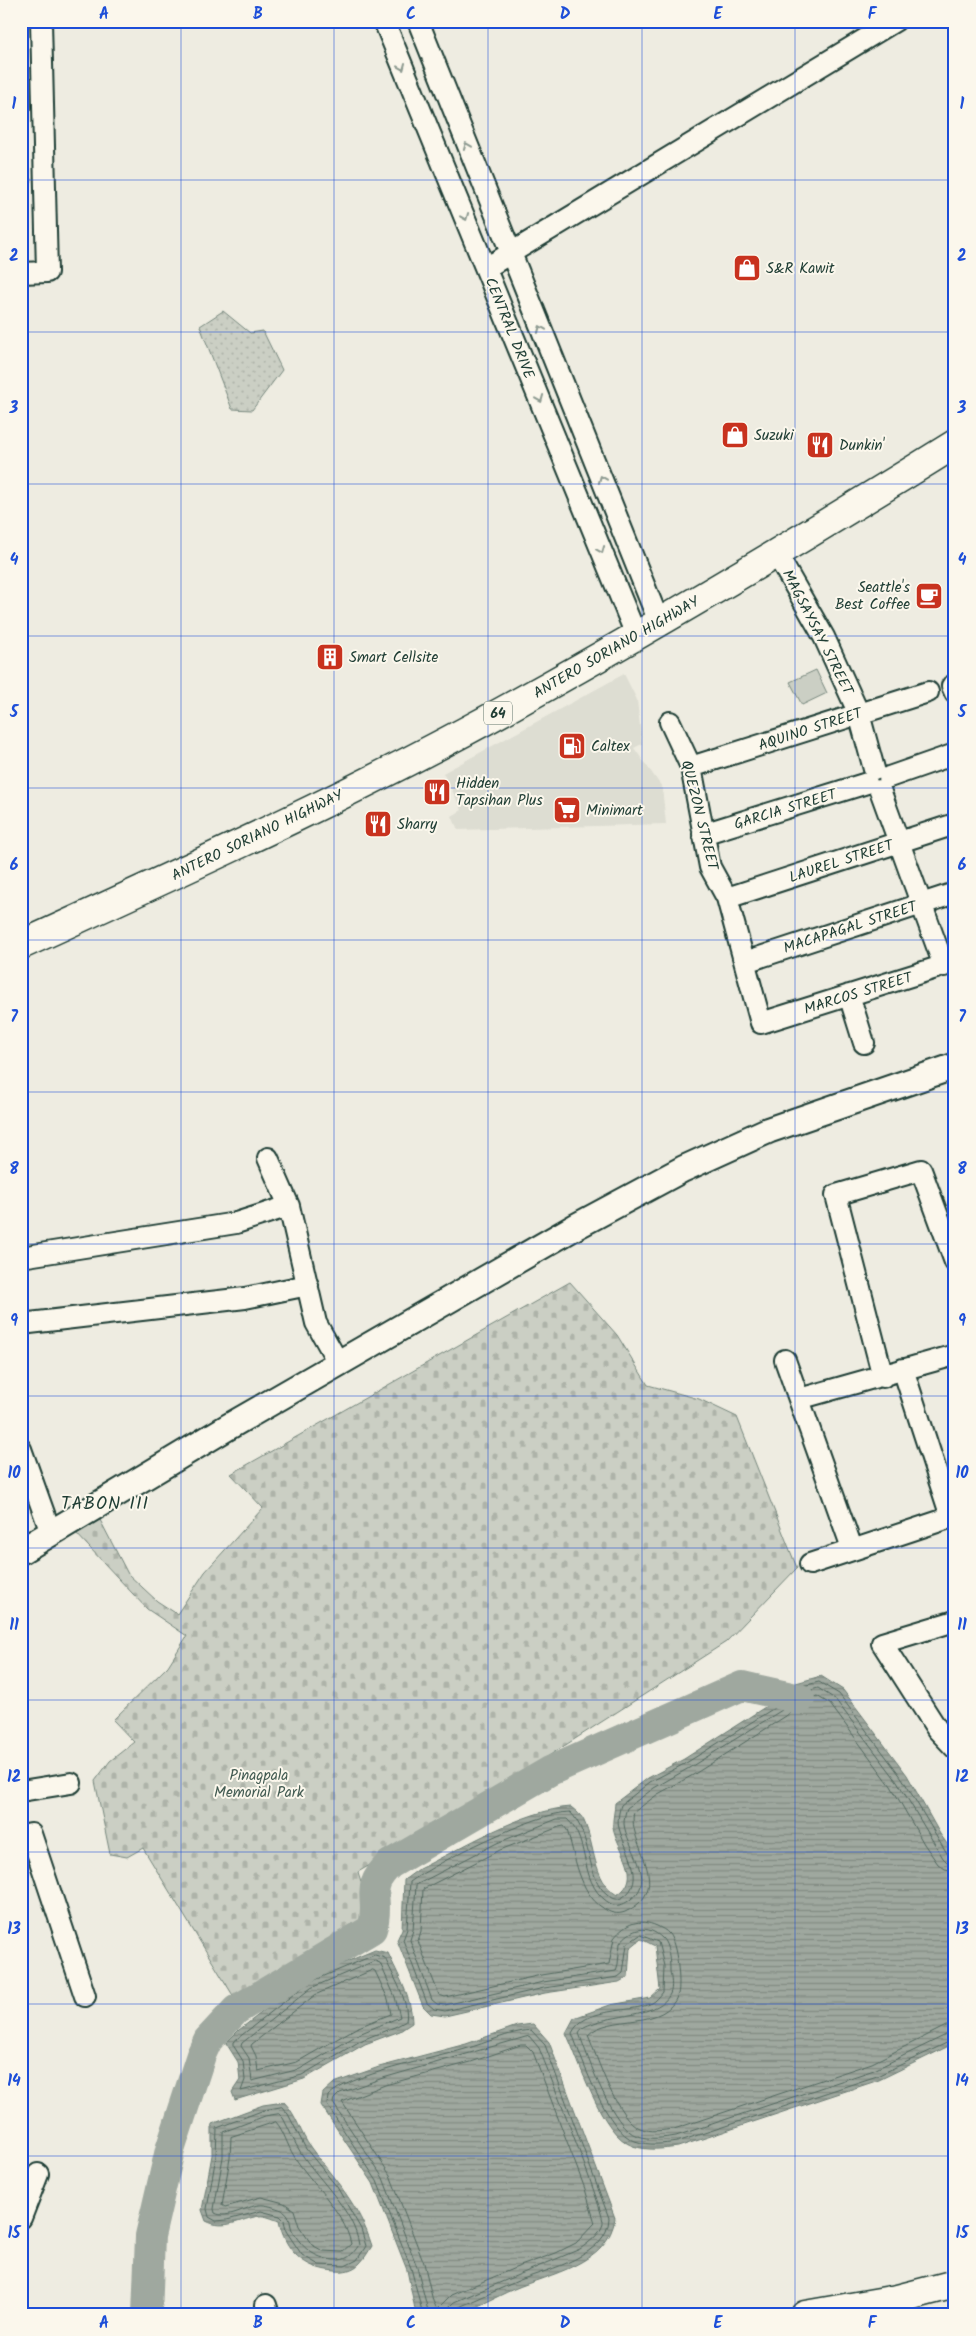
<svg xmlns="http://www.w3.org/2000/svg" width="976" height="2336" font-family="Kalam,sans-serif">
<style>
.built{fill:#ddddd2}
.cemetery{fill:url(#cemetery-stones);stroke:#75867c}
.park{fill:url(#park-dots);stroke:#75867c}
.pitch{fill:#cbcfc4;stroke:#75867c}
.water{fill:url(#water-rules);stroke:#6c7d74}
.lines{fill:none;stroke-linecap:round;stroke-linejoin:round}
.shore{stroke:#52685f;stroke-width:1}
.river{stroke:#9fa89f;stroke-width:30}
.minor-casing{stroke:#1f3d34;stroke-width:24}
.tertiary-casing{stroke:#1f3d34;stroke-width:29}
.secondary-casing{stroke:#1f3d34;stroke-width:31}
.primary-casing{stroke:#1f3d34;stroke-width:31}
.minor{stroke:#fbf7ec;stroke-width:20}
.tertiary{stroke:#fbf7ec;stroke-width:25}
.secondary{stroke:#fbf7ec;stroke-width:28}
.primary{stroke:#fbf7ec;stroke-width:28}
.oneway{stroke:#8d9a90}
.grid{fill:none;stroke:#1d4ed8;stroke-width:1;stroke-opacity:0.55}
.labels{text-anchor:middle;stroke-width:4;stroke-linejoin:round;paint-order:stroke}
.shield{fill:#fbf7ec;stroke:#61756b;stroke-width:1}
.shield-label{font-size:14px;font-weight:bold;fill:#1f3d34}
.poi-label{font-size:15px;fill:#1f3d34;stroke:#fbf7ec;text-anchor:start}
.street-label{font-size:15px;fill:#1f3d34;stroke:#fbf7ec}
.park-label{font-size:15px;fill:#415a51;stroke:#fbf7ec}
.quarter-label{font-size:18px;letter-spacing:1px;fill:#1f3d34;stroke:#fbf7ec}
.neatline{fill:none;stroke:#1d4ed8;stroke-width:2}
.grid-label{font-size:16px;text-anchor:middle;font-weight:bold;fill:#1d4ed8}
</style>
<defs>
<pattern id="cemetery-stones" width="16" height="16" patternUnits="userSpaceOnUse" patternTransform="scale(1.25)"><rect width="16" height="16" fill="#cbcfc4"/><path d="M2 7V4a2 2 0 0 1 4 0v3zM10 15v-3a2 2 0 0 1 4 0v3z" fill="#aeb3a9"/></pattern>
<pattern id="park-dots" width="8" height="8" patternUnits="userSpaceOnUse" patternTransform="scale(1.25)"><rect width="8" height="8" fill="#cbcfc4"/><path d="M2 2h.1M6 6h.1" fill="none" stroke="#aeb3a9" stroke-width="1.8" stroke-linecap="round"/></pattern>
<pattern id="water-rules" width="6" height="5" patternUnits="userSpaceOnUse" patternTransform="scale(1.25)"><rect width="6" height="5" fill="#9fa89f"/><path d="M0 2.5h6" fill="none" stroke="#818a82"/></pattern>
</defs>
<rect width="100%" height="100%" fill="#eeece1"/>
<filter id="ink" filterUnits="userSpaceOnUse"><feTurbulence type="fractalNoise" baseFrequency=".02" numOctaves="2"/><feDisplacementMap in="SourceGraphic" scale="10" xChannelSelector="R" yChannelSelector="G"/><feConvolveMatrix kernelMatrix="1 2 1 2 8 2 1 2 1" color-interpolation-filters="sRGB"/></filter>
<g filter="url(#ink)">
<path class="built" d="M624 674 637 700 642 744 634 748 662 787 666 824 458 830 452 816 462 810 443 773Z"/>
<path class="cemetery" d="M570 1282 617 1335 648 1385 699 1399 737 1417 797 1568 726 1642 469 1807 358 1872 369 1907 368 1923 237 2002 143 1848 127 1857 110 1854 95 1781 110 1761 134 1742 113 1720 168 1666 187 1636 147 1609 75 1532 99 1518 128 1574 157 1601 177 1614 205 1572 263 1508 231 1474Z"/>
<path class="park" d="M223 311 250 333 263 331 282 370 252 410 232 409 200 326Z"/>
<path class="pitch" d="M816 670 827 693 802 705 790 682Z"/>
<path class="water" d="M821 1676 843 1690 907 1775 940 1834 955 1855V2043L879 2080 678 2147C663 2149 648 2151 633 2146 601 2135 580 2062 566 2033L574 2018 610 2005 650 1998 660 1989 655 1946 641 1939 630 1948 628 1977 619 1982 545 1993 445 2016 431 2014 423 2006 397 1940 402 1929 404 1880 419 1869C462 1848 523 1810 571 1807 576 1811 582 1816 584 1821 595 1845 593 1881 617 1895 645 1877 617 1850 613 1827 612 1820 615 1810 615 1803L648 1778 684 1759 776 1700 796 1683Z
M375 1950 388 1953C398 1975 412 1998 412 2023L400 2031 365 2044 304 2079 235 2100 232 2092 240 2080 238 2062 226 2043 239 2030 305 1979Z
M533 2024 549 2042 615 2218C609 2264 549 2274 514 2289 495 2297 474 2310 453 2315 443 2317 430 2315 419 2315L415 2309 407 2270 373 2183 321 2105 323 2093 334 2083 379 2067 466 2044 517 2026Z
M284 2102C297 2115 300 2133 311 2148 336 2182 359 2204 372 2246 368 2252 365 2258 360 2263 354 2270 344 2272 335 2271 304 2269 285 2251 279 2221 273 2219 265 2215 259 2216 240 2219 225 2231 206 2221L202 2210 212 2155V2124L263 2105Z"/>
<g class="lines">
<path class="shore" d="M955 1857 948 1855 902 1778 839 1694 819 1682 798 1687 779 1705 686 1763 650 1782 621 1805C619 1811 617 1821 619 1828 624 1848 648 1881 623 1897 617 1901 613 1899 607 1894 586 1879 592 1833 570 1812 537 1812 437 1862 410 1882L407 1929 403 1940 427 2003 434 2009 445 2011 544 1988 618 1977 623 1973 627 1944 640 1935 658 1942 664 1966 663 1992C660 1996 656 2001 652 2003 629 2014 585 2006 572 2033 582 2060 607 2132 635 2141 649 2146 663 2144 677 2142L877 2076 955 2039
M955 1864 948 1863 943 1858 897 1781 835 1699 818 1688 801 1693 782 1710 689 1768 654 1788 627 1808C625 1813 624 1819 624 1824 626 1846 658 1880 631 1899 625 1904 620 1906 613 1905 577 1887 592 1842 567 1819H557L497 1843 416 1885 413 1930 410 1940 432 2000 437 2004 445 2005 543 1982 616 1971 618 1964 620 1943C631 1928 648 1924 662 1938 669 1944 670 1962 670 1971 671 1978 673 1987 670 1994 660 2015 618 2015 597 2022 589 2025 582 2026 579 2033 588 2058 612 2127 637 2136 650 2140 663 2138 676 2136L874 2070 948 2034 955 2032
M955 1871 945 1869 938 1864 924 1844 891 1786 830 1704 817 1696 805 1700 786 1716 693 1775 658 1794 634 1812C626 1844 677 1888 625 1912 617 1915 610 1913 603 1908 579 1893 575 1855 567 1830L564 1826 559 1827 500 1850 423 1889 421 1931 418 1941 439 1995 445 1997 541 1975 609 1964 614 1938C626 1923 639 1918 657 1926 661 1928 666 1930 669 1934 677 1944 681 1983 678 1994 666 2031 609 2013 588 2035 597 2057 617 2120 640 2128 651 2133 663 2130 674 2129L872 2063 946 2026 955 2025
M375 1955 385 1958C392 1975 410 2001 406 2021L397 2026 362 2040 302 2075 241 2091 245 2080 243 2061 233 2045V2042L308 1983Z
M375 1961 380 1963 395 1997 400 2017 359 2034 300 2069 252 2081 249 2058 241 2046 242 2043 311 1988Z
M373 1970 375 1971 388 1999 391 2014 356 2028 297 2062 258 2071 256 2056 251 2046 252 2044 315 1995Z
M521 2045H526L533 2052 585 2189 595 2223 576 2243 556 2253 515 2268 451 2295 437 2309 433 2301 424 2263 390 2175 342 2102 385 2085 471 2062Z
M282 2107 288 2114 306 2149 337 2187 361 2229 366 2246 357 2260 345 2266 319 2265 302 2255 286 2231 284 2220 280 2216 261 2211 227 2220 216 2221 209 2217 207 2209 216 2156 217 2128 264 2110Z
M279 2114 283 2118C289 2129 294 2142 301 2153 319 2181 354 2210 359 2245 352 2255 347 2261 334 2260 314 2258 302 2248 292 2230 289 2222 291 2214 282 2210 276 2208 266 2204 259 2205 247 2206 227 2220 215 2213L214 2209 223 2157V2132L265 2116Z
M276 2122C284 2131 287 2145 294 2156 311 2184 344 2210 351 2244L342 2252 323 2251 312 2245 299 2226 294 2210 284 2203 261 2197 225 2207 222 2205 230 2158 231 2137Z
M423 2315 411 2268 377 2181 327 2105 328 2096C349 2074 433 2059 465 2049 487 2043 508 2032 531 2030L545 2045 609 2218C608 2256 549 2269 520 2280 499 2289 478 2299 457 2308L453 2315
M429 2315 417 2267 383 2178 333 2103 334 2099 340 2093 383 2078 529 2036 539 2048C548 2071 605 2212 603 2224 600 2235 588 2243 580 2249L454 2302 449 2307 447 2315"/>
<path class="river" d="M147 2315 150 2236 170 2150 201 2055 208 2040 236 2010 372 1929C382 1898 362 1890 390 1864L550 1771 742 1686 800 1699"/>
<g class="minor-casing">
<path id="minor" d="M384 21 636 635
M418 21 659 622
M486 268 895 21
M21 273 47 272 41 21
M776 553 824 637 859 714 874 769
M952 686 955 693
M670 722 691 767 710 867 727 898 761 1023 955 962
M691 767 928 692
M889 777 955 754
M880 790 944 966
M703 834 867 783
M727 898 955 824
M745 962 955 893
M849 995 864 1043
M268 1158 289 1206 316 1323 339 1364
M21 1257 236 1223 289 1206
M21 1324 245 1298 308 1285
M785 1360 852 1548
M903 1369 951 1517
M883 1377 836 1195 921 1170 955 1262
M799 1399 955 1355
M21 1449 51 1533
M810 1564 955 1516
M955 1621 882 1643 937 1729 955 1748
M21 1791 71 1783
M21 1836 31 1834 85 1996
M21 2218 38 2174
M266 2305 269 2315"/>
</g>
<g class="tertiary-casing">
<path id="tertiary" d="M21 1551 228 1427 575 1227 683 1169 769 1130 955 1066"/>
</g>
<g class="secondary-casing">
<path id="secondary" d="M805 2315 897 2299 955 2284"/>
</g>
<g class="primary-casing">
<path id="primary" d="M21 945C189 868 358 792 519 702 667 620 812 533 955 444"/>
</g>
<use href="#minor" class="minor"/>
<use href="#tertiary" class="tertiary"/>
<use href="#secondary" class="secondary"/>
<use href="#primary" class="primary"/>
</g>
<defs><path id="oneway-chevron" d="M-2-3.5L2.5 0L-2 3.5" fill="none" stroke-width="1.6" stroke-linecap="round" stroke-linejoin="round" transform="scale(1.25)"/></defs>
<g class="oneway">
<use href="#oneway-chevron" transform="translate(402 67) rotate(67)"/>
<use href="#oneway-chevron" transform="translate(467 146) rotate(-112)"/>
<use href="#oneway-chevron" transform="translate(465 217) rotate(68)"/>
<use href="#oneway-chevron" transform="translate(541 329) rotate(-112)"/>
<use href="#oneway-chevron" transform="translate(540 399) rotate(68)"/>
<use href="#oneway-chevron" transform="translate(602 479) rotate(-112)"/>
<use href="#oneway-chevron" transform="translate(601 550) rotate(68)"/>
</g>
</g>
<path class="grid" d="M181 21V2315M334 21V2315M488 21V2315M642 21V2315M795 21V2315M21 180H955M21 332H955M21 484H955M21 636H955M21 788H955M21 940H955M21 1092H955M21 1244H955M21 1396H955M21 1548H955M21 1700H955M21 1852H955M21 2004H955M21 2156H955"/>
<defs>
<g id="shop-square" transform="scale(1.4375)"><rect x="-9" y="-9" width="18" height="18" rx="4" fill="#c8321e" stroke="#fbf7ec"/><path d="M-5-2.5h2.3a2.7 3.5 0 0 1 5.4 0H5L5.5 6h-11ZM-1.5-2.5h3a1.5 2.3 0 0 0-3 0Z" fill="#fff"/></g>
<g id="restaurant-square" transform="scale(1.4375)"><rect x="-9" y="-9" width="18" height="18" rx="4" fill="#c8321e" stroke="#fbf7ec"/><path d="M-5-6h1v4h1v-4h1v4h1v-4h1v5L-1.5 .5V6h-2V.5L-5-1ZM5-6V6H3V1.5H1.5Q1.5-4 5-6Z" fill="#fff"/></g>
<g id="cafe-square" transform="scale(1.4375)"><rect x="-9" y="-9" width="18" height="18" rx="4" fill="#c8321e" stroke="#fbf7ec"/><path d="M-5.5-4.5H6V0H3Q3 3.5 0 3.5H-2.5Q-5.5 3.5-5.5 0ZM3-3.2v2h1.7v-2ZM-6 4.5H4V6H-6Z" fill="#fff"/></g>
<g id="building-square" transform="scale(1.4375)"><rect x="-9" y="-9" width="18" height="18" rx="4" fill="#c8321e" stroke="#fbf7ec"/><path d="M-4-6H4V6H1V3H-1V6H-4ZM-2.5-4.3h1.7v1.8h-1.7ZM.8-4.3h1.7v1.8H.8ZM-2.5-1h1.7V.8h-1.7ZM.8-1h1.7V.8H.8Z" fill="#fff"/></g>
<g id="fuel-square" transform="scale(1.4375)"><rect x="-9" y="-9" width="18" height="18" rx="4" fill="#c8321e" stroke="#fbf7ec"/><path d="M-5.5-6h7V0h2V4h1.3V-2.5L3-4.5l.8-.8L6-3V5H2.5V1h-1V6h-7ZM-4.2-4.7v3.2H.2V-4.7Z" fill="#fff"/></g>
<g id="supermarket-square" transform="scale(1.4375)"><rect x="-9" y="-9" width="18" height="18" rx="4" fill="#c8321e" stroke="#fbf7ec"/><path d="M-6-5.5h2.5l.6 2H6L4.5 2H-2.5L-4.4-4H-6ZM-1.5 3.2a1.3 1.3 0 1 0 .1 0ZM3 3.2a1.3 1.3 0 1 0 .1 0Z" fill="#fff"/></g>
</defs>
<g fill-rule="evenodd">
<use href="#shop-square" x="747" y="268"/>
<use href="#shop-square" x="735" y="435"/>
<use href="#restaurant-square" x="820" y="445"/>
<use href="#cafe-square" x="929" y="596"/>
<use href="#building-square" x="330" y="657"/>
<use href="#fuel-square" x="572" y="746"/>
<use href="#restaurant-square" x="437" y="792"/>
<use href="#supermarket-square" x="567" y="810"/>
<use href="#restaurant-square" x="378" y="824"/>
</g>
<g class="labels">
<rect class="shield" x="484" y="701.5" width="28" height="23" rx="4"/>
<g class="shield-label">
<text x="498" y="718">64</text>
</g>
<g class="poi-label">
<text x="766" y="273">S&amp;R Kawit</text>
<text x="754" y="440">Suzuki</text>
<text x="839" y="450">Dunkin'</text>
<text x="910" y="592" text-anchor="end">Seattle's<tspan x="910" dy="17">Best Coffee</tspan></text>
<text x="349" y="662">Smart Cellsite</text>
<text x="591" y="751">Caltex</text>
<text x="456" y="788">Hidden<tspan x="456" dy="17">Tapsihan Plus</tspan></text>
<text x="586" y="815">Minimart</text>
<text x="397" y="829">Sharry</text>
</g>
<g class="street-label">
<text transform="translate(510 328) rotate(68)" y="5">CENTRAL DRIVE</text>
<text transform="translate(818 632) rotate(63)" y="5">MAGSAYSAY STREET</text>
<text transform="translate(616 647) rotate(-30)" y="5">ANTERO SORIANO HIGHWAY</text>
<text transform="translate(810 729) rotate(-18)" y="5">AQUINO STREET</text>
<text transform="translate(785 809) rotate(-17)" y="5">GARCIA STREET</text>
<text transform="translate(700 815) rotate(76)" y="5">QUEZON STREET</text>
<text transform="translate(257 835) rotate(-26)" y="5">ANTERO SORIANO HIGHWAY</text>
<text transform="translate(841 861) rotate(-18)" y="5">LAUREL STREET</text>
<text transform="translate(850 927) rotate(-18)" y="5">MACAPAGAL STREET</text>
<text transform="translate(858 993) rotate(-17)" y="5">MARCOS STREET</text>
</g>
<g class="park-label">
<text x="259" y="1780">Pinagpala<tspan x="259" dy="17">Memorial Park</tspan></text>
</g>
<g class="quarter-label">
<text x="105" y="1509">TABON III</text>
</g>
</g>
<rect width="976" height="2336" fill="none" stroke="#fbf7ec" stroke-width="55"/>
<rect x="28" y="28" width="920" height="2280" class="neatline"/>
<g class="grid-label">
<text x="104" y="19">A</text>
<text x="258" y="19">B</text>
<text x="411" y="19">C</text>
<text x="565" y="19">D</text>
<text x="718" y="19">E</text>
<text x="872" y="19">F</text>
<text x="14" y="109">1</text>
<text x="962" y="109">1</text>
<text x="14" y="261">2</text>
<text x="962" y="261">2</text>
<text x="14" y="413">3</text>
<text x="962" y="413">3</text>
<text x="14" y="565">4</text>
<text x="962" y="565">4</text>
<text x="14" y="717">5</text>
<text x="962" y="717">5</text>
<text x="14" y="870">6</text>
<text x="962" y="870">6</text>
<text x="14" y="1022">7</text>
<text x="962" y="1022">7</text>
<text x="14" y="1174">8</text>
<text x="962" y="1174">8</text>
<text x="14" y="1326">9</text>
<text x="962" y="1326">9</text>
<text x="14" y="1478">10</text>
<text x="962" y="1478">10</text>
<text x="14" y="1630">11</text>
<text x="962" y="1630">11</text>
<text x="14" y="1782">12</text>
<text x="962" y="1782">12</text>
<text x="14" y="1934">13</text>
<text x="962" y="1934">13</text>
<text x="14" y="2086">14</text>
<text x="962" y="2086">14</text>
<text x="14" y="2238">15</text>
<text x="962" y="2238">15</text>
<text x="104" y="2328">A</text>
<text x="258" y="2328">B</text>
<text x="411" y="2328">C</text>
<text x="565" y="2328">D</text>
<text x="718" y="2328">E</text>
<text x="872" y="2328">F</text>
</g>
</svg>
